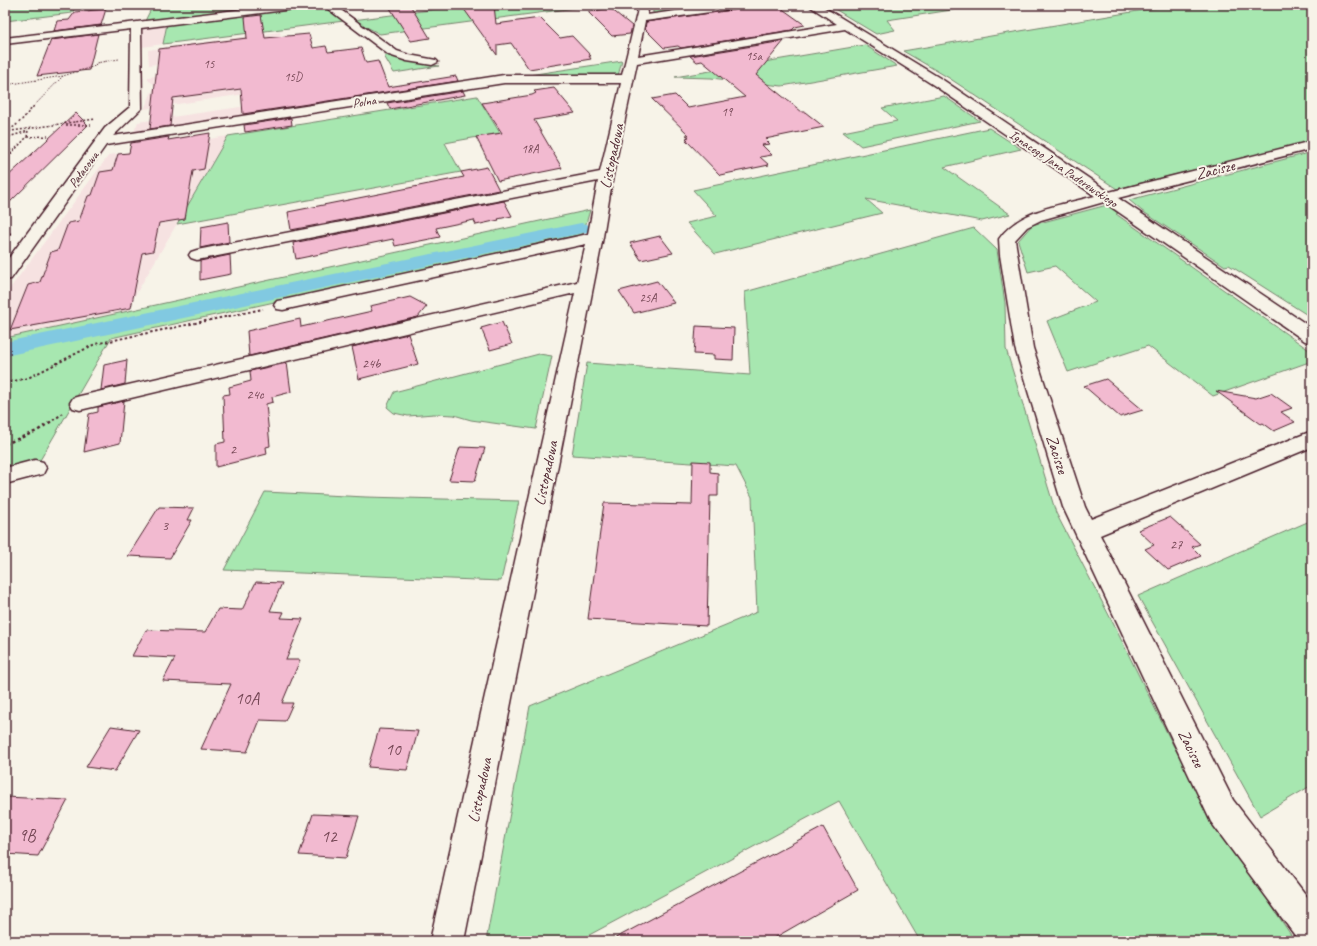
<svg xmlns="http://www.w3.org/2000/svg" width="1317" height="946" font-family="Caveat,sans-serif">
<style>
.built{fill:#f6e2e1}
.green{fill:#a7e7b0;stroke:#78836e}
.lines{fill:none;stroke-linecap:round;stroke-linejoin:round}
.canal{fill:#81c9e1;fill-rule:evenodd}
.building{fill:#f2bad0;stroke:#4a1f2b}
.minor-casing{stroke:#4a1f2b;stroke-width:3}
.path-far3{stroke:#4a1f2b;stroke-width:1;stroke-dasharray:1.5 1.5;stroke-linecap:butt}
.path-far2{stroke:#4a1f2b;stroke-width:1.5;stroke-dasharray:2 2;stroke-linecap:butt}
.path-far1{stroke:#4a1f2b;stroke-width:2;stroke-dasharray:2.5 2.5;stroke-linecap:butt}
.path{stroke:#4a1f2b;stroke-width:2.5;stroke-dasharray:3 3;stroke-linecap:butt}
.minor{fill:#f7f3e8;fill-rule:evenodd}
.labels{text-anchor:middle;stroke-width:4;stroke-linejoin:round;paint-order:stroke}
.far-number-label{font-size:12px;fill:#744654}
.far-street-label{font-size:13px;fill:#4a1f2b;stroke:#f7f3e8}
.number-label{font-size:14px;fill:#744654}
.street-label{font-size:16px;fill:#4a1f2b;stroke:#f7f3e8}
.near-number-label{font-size:17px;fill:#744654}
</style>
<rect width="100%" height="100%" fill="#f7f3e8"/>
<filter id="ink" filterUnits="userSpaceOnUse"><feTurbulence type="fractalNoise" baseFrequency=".025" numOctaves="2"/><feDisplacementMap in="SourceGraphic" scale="8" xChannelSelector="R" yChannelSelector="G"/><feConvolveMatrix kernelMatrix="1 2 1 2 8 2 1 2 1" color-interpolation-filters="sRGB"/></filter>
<g filter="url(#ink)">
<path class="built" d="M167 24 163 44 142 47V27Z
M280 32 282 42 278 48 149 65 148 50Z
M272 59 252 93 144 109 155 85 148 80V77Z
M383 86 386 96 132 136 138 122Z
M228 136 133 299 128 300V311L5 338V295L109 155Z"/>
<path class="green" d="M5 5H77L72 13 5 21Z
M153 5H280L145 21Z
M321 5 344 21 163 44 167 24Z
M468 5 475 12 530 5H598L380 34 353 20Z
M657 5H725L653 16V6Z
M828 5H984L887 20 895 30 876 34Z
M1173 5H1312V141L1117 189 949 78 903 51Z
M865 45 897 66 782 86 711 78 675 77Z
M391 55 404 60 439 66 394 73 384 56Z
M622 61 618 76 515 77Z
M477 96 500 133 445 143 461 172 177 224 228 136Z
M944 96 980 121 861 146 843 132 897 121 882 108Z
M989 128 1021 149 944 167 1010 214 982 221 866 199 882 213 715 254 687 223 717 216 693 190Z
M1312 152V318L1229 265 1225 266 1142 211 1129 200Z
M1107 205 1118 213 1116 214 1312 352V361L1213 396 1148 346 1068 372 1047 321 1096 302 1055 266 1028 272 1018 241 1032 225Z
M590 210 583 234 111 338 39 462 5 471V338Z
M974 228 997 250 1005 303 1006 349 1056 513 1114 625 1173 745 1227 839 1295 941H920L839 801 578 941H486L530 706 757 612 752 497 736 466 572 455 587 363 750 375 745 292Z
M539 354 552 356 536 429 471 420 454 415 434 414 408 416 394 413 387 407 394 392Z
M265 492 366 497 519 501 501 581 224 570Z
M1312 520V785L1260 816 1138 596Z"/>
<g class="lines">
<path class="canal" d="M581 223 587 224 590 228 587 232 5 356V342Z"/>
</g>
<path class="building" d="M388 5H410L430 38 411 41Z
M461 5H494L496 24 540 18 560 38 572 36 591 56H589L591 59 529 69 511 43 497 45V55Z
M768 5H777L805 25 795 27 792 30 681 48 678 46 664 48 645 29 646 22Z
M610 8 632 26 630 34 612 36 588 12Z
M106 9 101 25 54 31 57 21 69 20 75 12Z
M261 15 265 38 309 34 313 48 326 46 328 52 361 48 366 63 378 61 388 87 456 76 458 81 243 114 241 89 173 98 170 126 150 129 159 49 247 38 245 17Z
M98 34 89 70 37 76 51 40Z
M784 41 756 75 802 112H805L824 127 765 139 770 144 762 145 772 155 760 157 769 165 720 175 686 140H688L686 138 689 137 686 135H689L652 99 675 95 688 108 745 97 702 61 697 62 690 56Z
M554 88 575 113 534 120 562 168 498 181 476 137 502 133 482 103 532 95 536 93 534 91Z
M463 91 465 95 390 109 387 103Z
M76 113 88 125 5 207V179Z
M291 118 292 125 245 132 244 125Z
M210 133 204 169 193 171 185 219 159 223 153 251 142 253 131 308 10 330 28 285 40 282 51 252 58 250 68 223 79 221 88 196 92 195 100 172 113 170 118 154 129 153 131 143 169 137 168 140Z
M487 167 499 190 291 230 288 212 464 177 461 172Z
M504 201 512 216 498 219 499 220 476 225 474 220 436 228 440 237 395 246 393 239 296 259 293 243Z
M228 222 229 242 200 248 201 227Z
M660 236 673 253 641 260 630 243Z
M230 255 231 274 200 280V261Z
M657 281 674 303 634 313 619 291Z
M410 297 427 306 418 317 249 356 247 331 300 319 301 327 372 311 370 306Z
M502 322 512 344 490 350 481 328Z
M696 326 734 328 733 360 714 359V355L694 354Z
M408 334 418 364 359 379 352 347Z
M127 360 125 384 101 390 104 365Z
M287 363 291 392 272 397 273 402 266 404 270 446 266 447 267 454 216 467V444L225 442 223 395 230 394 229 387 251 381 250 371Z
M1106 379 1143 410 1120 417 1084 386Z
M1216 391 1256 398 1271 393 1292 408 1281 412 1295 422 1274 431 1263 423 1261 424Z
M124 401 120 443 84 452 89 414 98 412V407Z
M460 447 485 448 475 481 449 480Z
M693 461 710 462V472L718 473V496H710L707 626 588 619 604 503 692 505Z
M159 507 194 508 188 520H192L170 558 128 556Z
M1170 517 1200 544 1192 547 1201 556 1168 570 1145 549 1154 545 1138 530Z
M256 582 282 583 270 611 284 612 281 618 303 619 286 660H300L282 703H293L285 721 260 720 247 752 201 749 231 684 163 681 175 658 132 656 146 630 205 632 218 609 242 610Z
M111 726 139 730 115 771 86 767Z
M379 729 418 731 407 770 368 767Z
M5 797 68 800 38 856 5 854Z
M313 814 359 816 346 858 299 855Z
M823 827 858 890 769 941H610Z"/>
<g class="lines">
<g class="minor-casing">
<path id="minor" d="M277 5H306L301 8 141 28 142 108 113 136 504 75H622L639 5H649L647 15 718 5H744L739 8 645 21 638 56 837 24 808 5H820L943 80 1109 192 1312 141V149L1118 198 1312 328V343L1305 341 1104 202 1041 220 1027 227 1015 240 1033 348 1085 507 1091 519 1312 431V447L1100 535 1233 800 1312 903V941H1299L1211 822 1063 507 1015 348 1000 255 999 239C1020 209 1062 205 1095 196L935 86 845 29 637 63 613 175 603 237 464 941H430L575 293 80 410 73 408 70 403 73 398 80 396 577 282 586 244 283 310 277 309 274 305 277 301 283 300 588 234 598 181 197 260 191 258 189 255 191 252 197 250 600 172 621 83H504L106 145 11 279 5 280V263L105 128 130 107 131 29 5 44V38Z
M323 5H334L397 51 409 55 436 60 438 62 432 65 407 61 389 55Z
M35 460 43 462 46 468 43 474 5 484V468Z"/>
</g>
<path class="path-far3" d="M5 85 63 76 95 66 96 63 119 59
M33 107 63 76"/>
<path class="path-far2" d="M66 125H91
M5 130C16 130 26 114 34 106
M5 132 95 119
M27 137 48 136
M5 138 28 131
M5 150H15
M5 160 27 137 28 130
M5 234 12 233"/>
<path class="path-far1" d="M5 383 28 378 95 344 263 309
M49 423 62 414"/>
<path class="path" d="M5 444 37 431 50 422"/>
<use href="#minor" class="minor"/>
</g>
</g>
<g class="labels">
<g class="far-number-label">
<text x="754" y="60">15a</text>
<text x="209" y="68">15</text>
<text x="293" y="81">15D</text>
<text x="727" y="116">19</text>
<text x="530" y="153">18A</text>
<text x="648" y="302">25A</text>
</g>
<g class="far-street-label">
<text transform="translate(364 101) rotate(-9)" y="5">Polna</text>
<text transform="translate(1064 168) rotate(34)" y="5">Ignacego Jana Paderewskiego</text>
<text transform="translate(83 169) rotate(-54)" y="5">Pałacowa</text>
</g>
<g class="number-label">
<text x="371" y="368">24b</text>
<text x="255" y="399">24c</text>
<text x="233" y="454">2</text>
<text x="165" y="530">3</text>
<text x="1176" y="549">27</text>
</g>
<g class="street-label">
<text transform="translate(611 156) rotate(-78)" y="6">Listopadowa</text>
<text transform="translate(1215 169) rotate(-14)" y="6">Zacisze</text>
<text transform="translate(1058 454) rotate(72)" y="6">Zacisze</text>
<text transform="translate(545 473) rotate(-78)" y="6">Listopadowa</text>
<text transform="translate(1192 748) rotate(64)" y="6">Zacisze</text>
<text transform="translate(479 790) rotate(-78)" y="6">Listopadowa</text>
</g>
<g class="near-number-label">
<text x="247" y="704">10A</text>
<text x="393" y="755">10</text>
<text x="27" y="841">9B</text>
<text x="329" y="842">12</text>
</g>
</g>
<rect width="1317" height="946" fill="none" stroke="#f7f3e8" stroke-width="20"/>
<rect x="10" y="10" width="1297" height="926" fill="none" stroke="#4a1f2b" stroke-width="1.5" filter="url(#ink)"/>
</svg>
